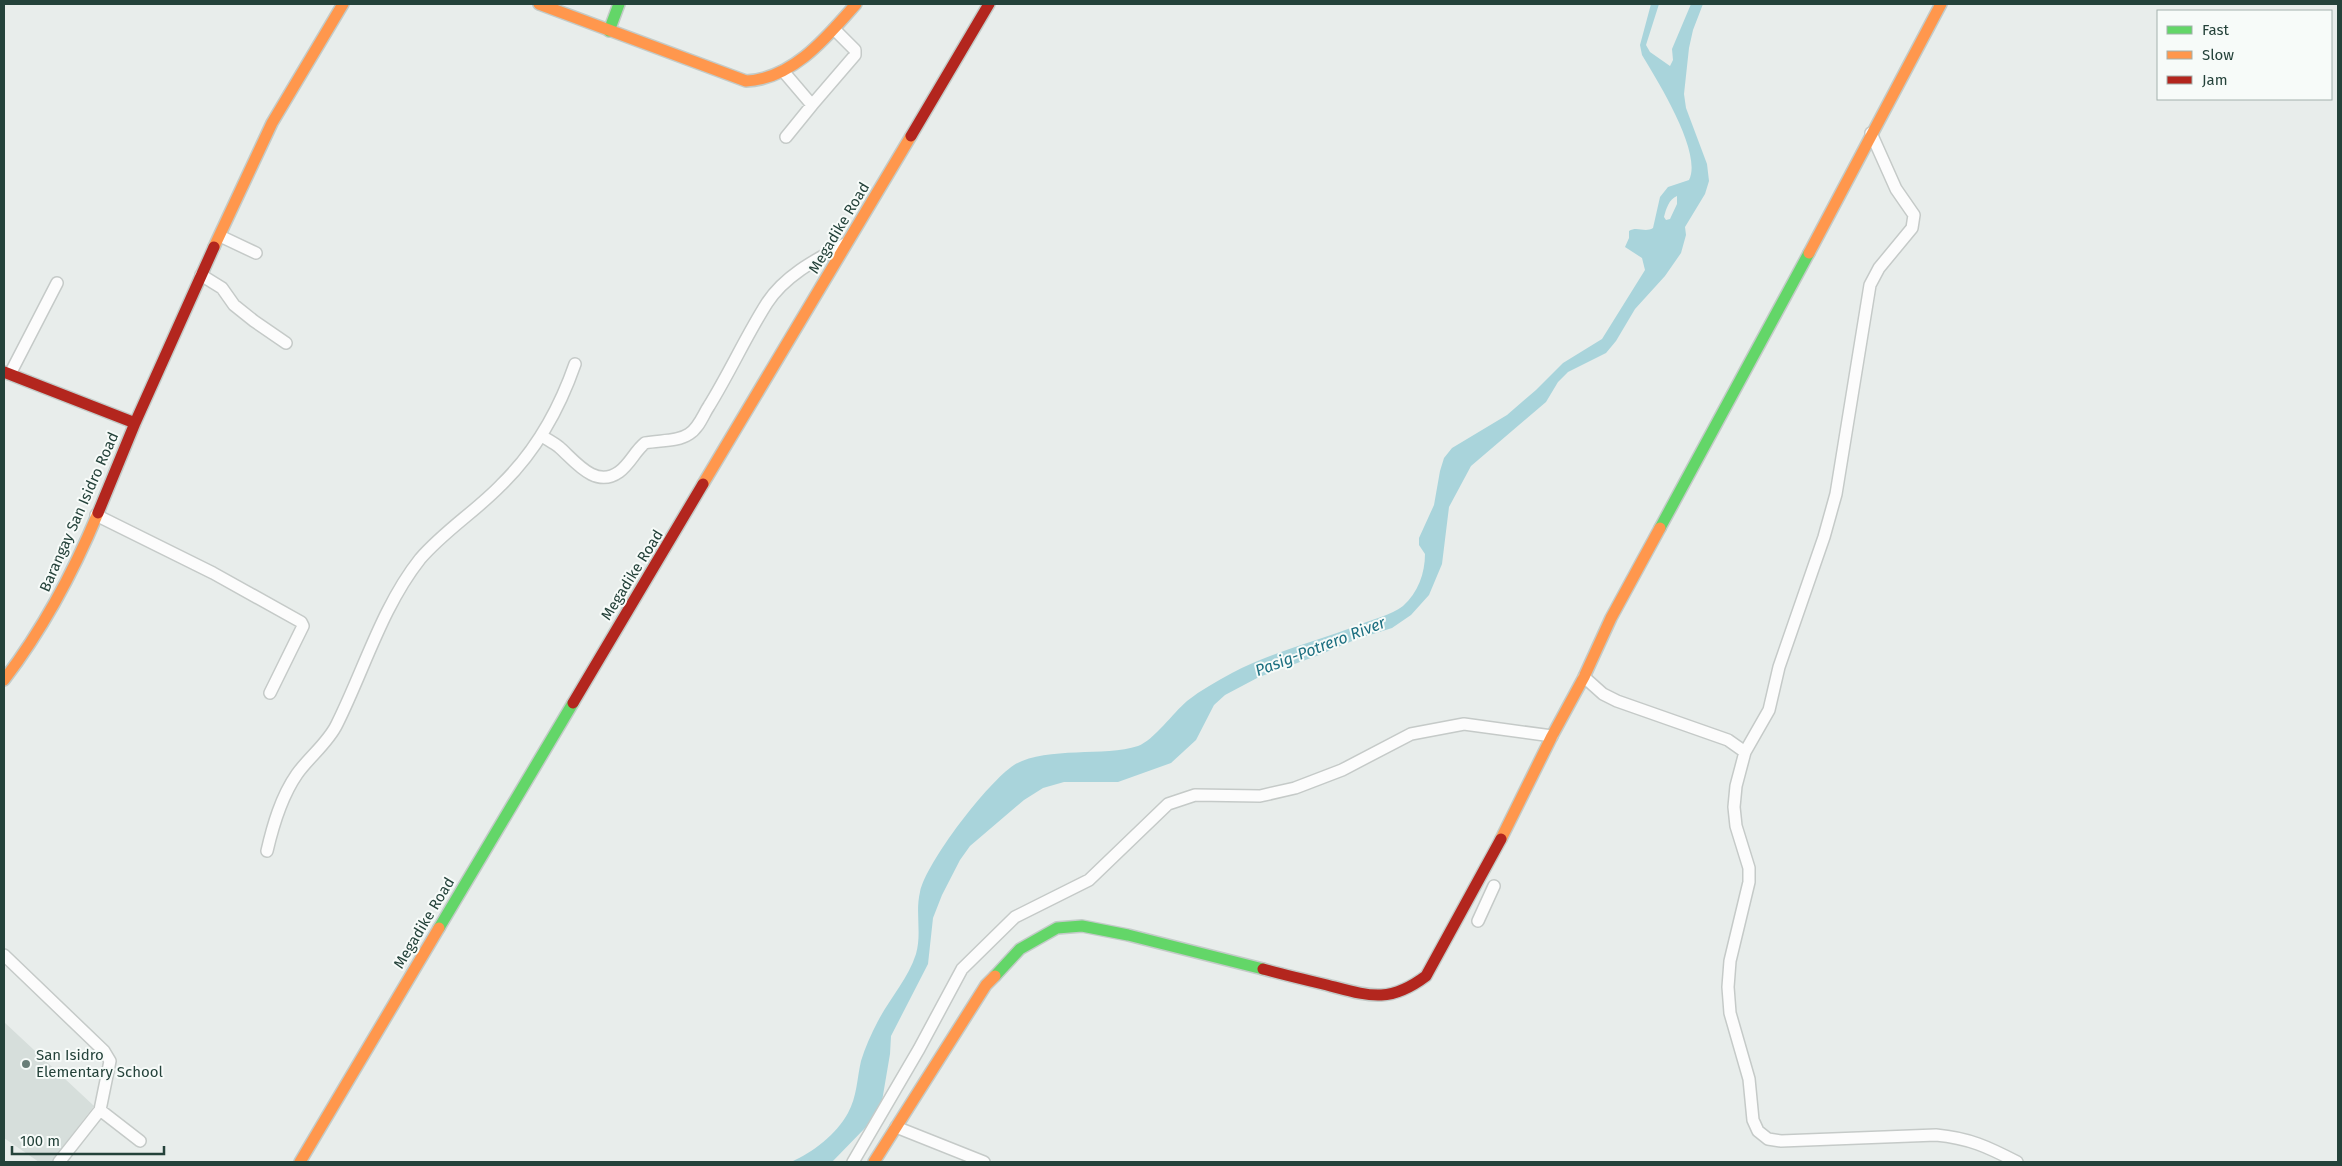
<svg xmlns="http://www.w3.org/2000/svg" width="2342" height="1166" font-family="'Fira Sans',sans-serif">
<style>
.built{fill:#d6dedb}
.water{fill:#a9d4db;fill-rule:evenodd}
.lines{fill:none;stroke-linecap:round;stroke-linejoin:round}
.street-casing{stroke:#c5cac8;stroke-width:14}
.fast-casing{stroke:#c3cbc8;stroke-width:14}
.slow-casing{stroke:#c3cbc8;stroke-width:14}
.jam-casing{stroke:#c3cbc8;stroke-width:14}
.street{stroke:#fcfcfc;stroke-width:11}
.fast{stroke:#63d668;stroke-width:11}
.slow{stroke:#ff974d;stroke-width:11}
.jam{stroke:#b3261e;stroke-width:11}
.poi-dot{fill:#697e78;stroke:#f7fbf9;stroke-width:2}
.labels{text-anchor:middle;stroke-width:4;stroke-linejoin:round;paint-order:stroke}
.street-label{font-size:15px;fill:#24423a;stroke:#f7fbf9}
.poi-label{font-size:15px;fill:#24423a;stroke:#f7fbf9;text-anchor:start}
.water-label{font-size:16px;font-style:italic;fill:#1c6f80;stroke:#f7fbf9}
</style>
<rect width="100%" height="100%" fill="#e8edeb"/>
<path class="built" d="M4 1022 94 1106 51 1162H39L4 1138Z"/>
<path class="water" d="M1651 4H1659L1646 45 1650 52 1670 66 1673 60 1672 49 1691 4H1703L1693 30 1689 48 1684 94 1686 108 1707 164 1709 181 1705 194 1685 227 1686 235 1681 253 1665 276 1635 309 1616 341 1606 353 1568 372 1558 382 1546 402 1471 466 1449 507 1442 564 1429 595 1411 615 1392 628 1357 639 1319 655 1259 677 1225 695 1214 705 1196 740 1171 763 1118 782H1064L1043 788 1024 800 970 846 960 860 942 895 933 918 928 964 891 1036 890 1054 881 1107 868 1125 832 1162H791C813 1152 836 1135 848 1113 857 1097 857 1078 861 1061 865 1048 871 1034 878 1021 890 998 908 979 916 954 922 933 915 913 920 892 927 861 988 782 1014 765 1045 746 1104 757 1138 746 1154 740 1173 713 1187 701 1201 690 1217 681 1232 673 1272 652 1317 641 1359 625 1373 619 1391 615 1403 606 1418 593 1425 573 1425 554L1419 545V538L1434 505 1440 471 1444 458 1452 448 1507 415 1536 390 1563 363 1602 339 1645 270 1642 258 1625 247 1629 238V231C1637 226 1645 233 1653 228L1660 197 1668 187 1689 180C1703 153 1657 80 1642 55L1640 45ZM1677 196V204L1670 219 1666 220 1664 217C1666 209 1669 199 1677 196Z"/>
<g class="lines">
<g class="street-casing">
<path id="street" d="M783 71 812 105 855 55V50L834 29
M1871 133 1896 189 1914 215 1912 228 1879 268 1870 285 1836 494 1824 537 1779 667 1769 710 1745 752 1736 786 1734 807 1736 826 1749 868V882L1730 961 1728 987 1730 1013 1749 1079 1753 1120 1758 1131 1768 1139 1781 1141 1936 1135C1969 1138 1988 1147 2017 1162
M786 137 812 105
M220 236 256 253
M201 275 222 288 234 305 254 321 286 343
M10 374 57 283
M542 436C548 440 554 443 559 447 575 461 595 489 619 472 630 464 635 451 645 443 660 440 677 442 689 434 699 428 703 415 709 406 730 372 746 336 767 303 785 275 817 259 845 244
M96 515 213 573 301 622 303 626 270 693
M1584 677 1603 694 1617 701 1728 740 1745 752
M267 851C273 825 281 797 297 774 309 757 328 743 337 724 364 670 382 607 420 559 444 531 476 511 501 485 537 450 559 410 575 364
M1478 921 1494 886
M4 955 104 1051 110 1061 100 1110 59 1162
M100 1110 140 1141
M896 1127 984 1162
M853 1162 919 1049 962 969 1015 917 1089 880 1168 804 1195 795 1260 796 1295 788 1342 770 1411 734 1464 724 1552 736"/>
</g>
<g class="fast-casing">
<path id="fast" d="M609 31 619 4
M1660 528 1809 253
M439 928 573 703
M995 976 1020 949 1057 928 1082 926 1128 935 1263 969"/>
</g>
<g class="slow-casing">
<path id="slow" d="M539 4 746 81C793 79 827 37 856 4
M214 247 272 123 343 4
M1809 253 1941 4
M703 484 911 136
M4 680C43 629 73 573 98 513
M1501 839 1552 736 1584 677 1611 618 1660 528
M300 1162 439 928
M874 1162 986 985 995 976"/>
</g>
<g class="jam-casing">
<path id="jam" d="M911 136 989 4
M4 372 135 423 98 513
M135 423 214 247
M573 703 703 484
M1263 969C1285 975 1306 980 1327 985 1369 996 1389 1004 1426 976L1501 839"/>
</g>
<use href="#street" class="street"/>
<use href="#fast" class="fast"/>
<use href="#slow" class="slow"/>
<use href="#jam" class="jam"/>
</g>
<circle class="poi-dot" cx="26" cy="1064" r="5"/>
<g class="labels">
<g class="street-label">
<text transform="translate(839 228) rotate(-59)" y="5">Megadike Road</text>
<text transform="translate(79 512) rotate(-66)" y="5">Barangay San Isidro Road</text>
<text transform="translate(632 575) rotate(-58)" y="5">Megadike Road</text>
<text transform="translate(424 923) rotate(-59)" y="5">Megadike Road</text>
</g>
<g class="poi-label">
<text x="36" y="1060">San Isidro<tspan x="36" dy="17">Elementary School</tspan></text>
</g>
<g class="water-label">
<text transform="translate(1320 646) rotate(-21)" y="6">Pasig-Potrero River</text>
</g>
</g>
<rect width="2342" height="1166" fill="none" stroke="#24423a" stroke-width="10"/>
<rect x="2157" y="10" width="175" height="90" fill="#f7fbf9" stroke="#a3b1ad"/>
<rect x="2167" y="26" width="25" height="8" fill="#63d668" stroke="#a3b1ad"/>
<text x="2202" y="35" font-size="15" fill="#24423a">Fast</text>
<rect x="2167" y="51" width="25" height="8" fill="#ff974d" stroke="#a3b1ad"/>
<text x="2202" y="60" font-size="15" fill="#24423a">Slow</text>
<rect x="2167" y="76" width="25" height="8" fill="#b3261e" stroke="#a3b1ad"/>
<text x="2202" y="85" font-size="15" fill="#24423a">Jam</text>
<path d="M12 1146v8h152v-8" fill="none" stroke="#24423a" stroke-width="2.5"/>
<text x="20" y="1146" font-size="15" fill="#24423a" stroke="#f7fbf9" stroke-width="4" paint-order="stroke">100 m</text>
</svg>
